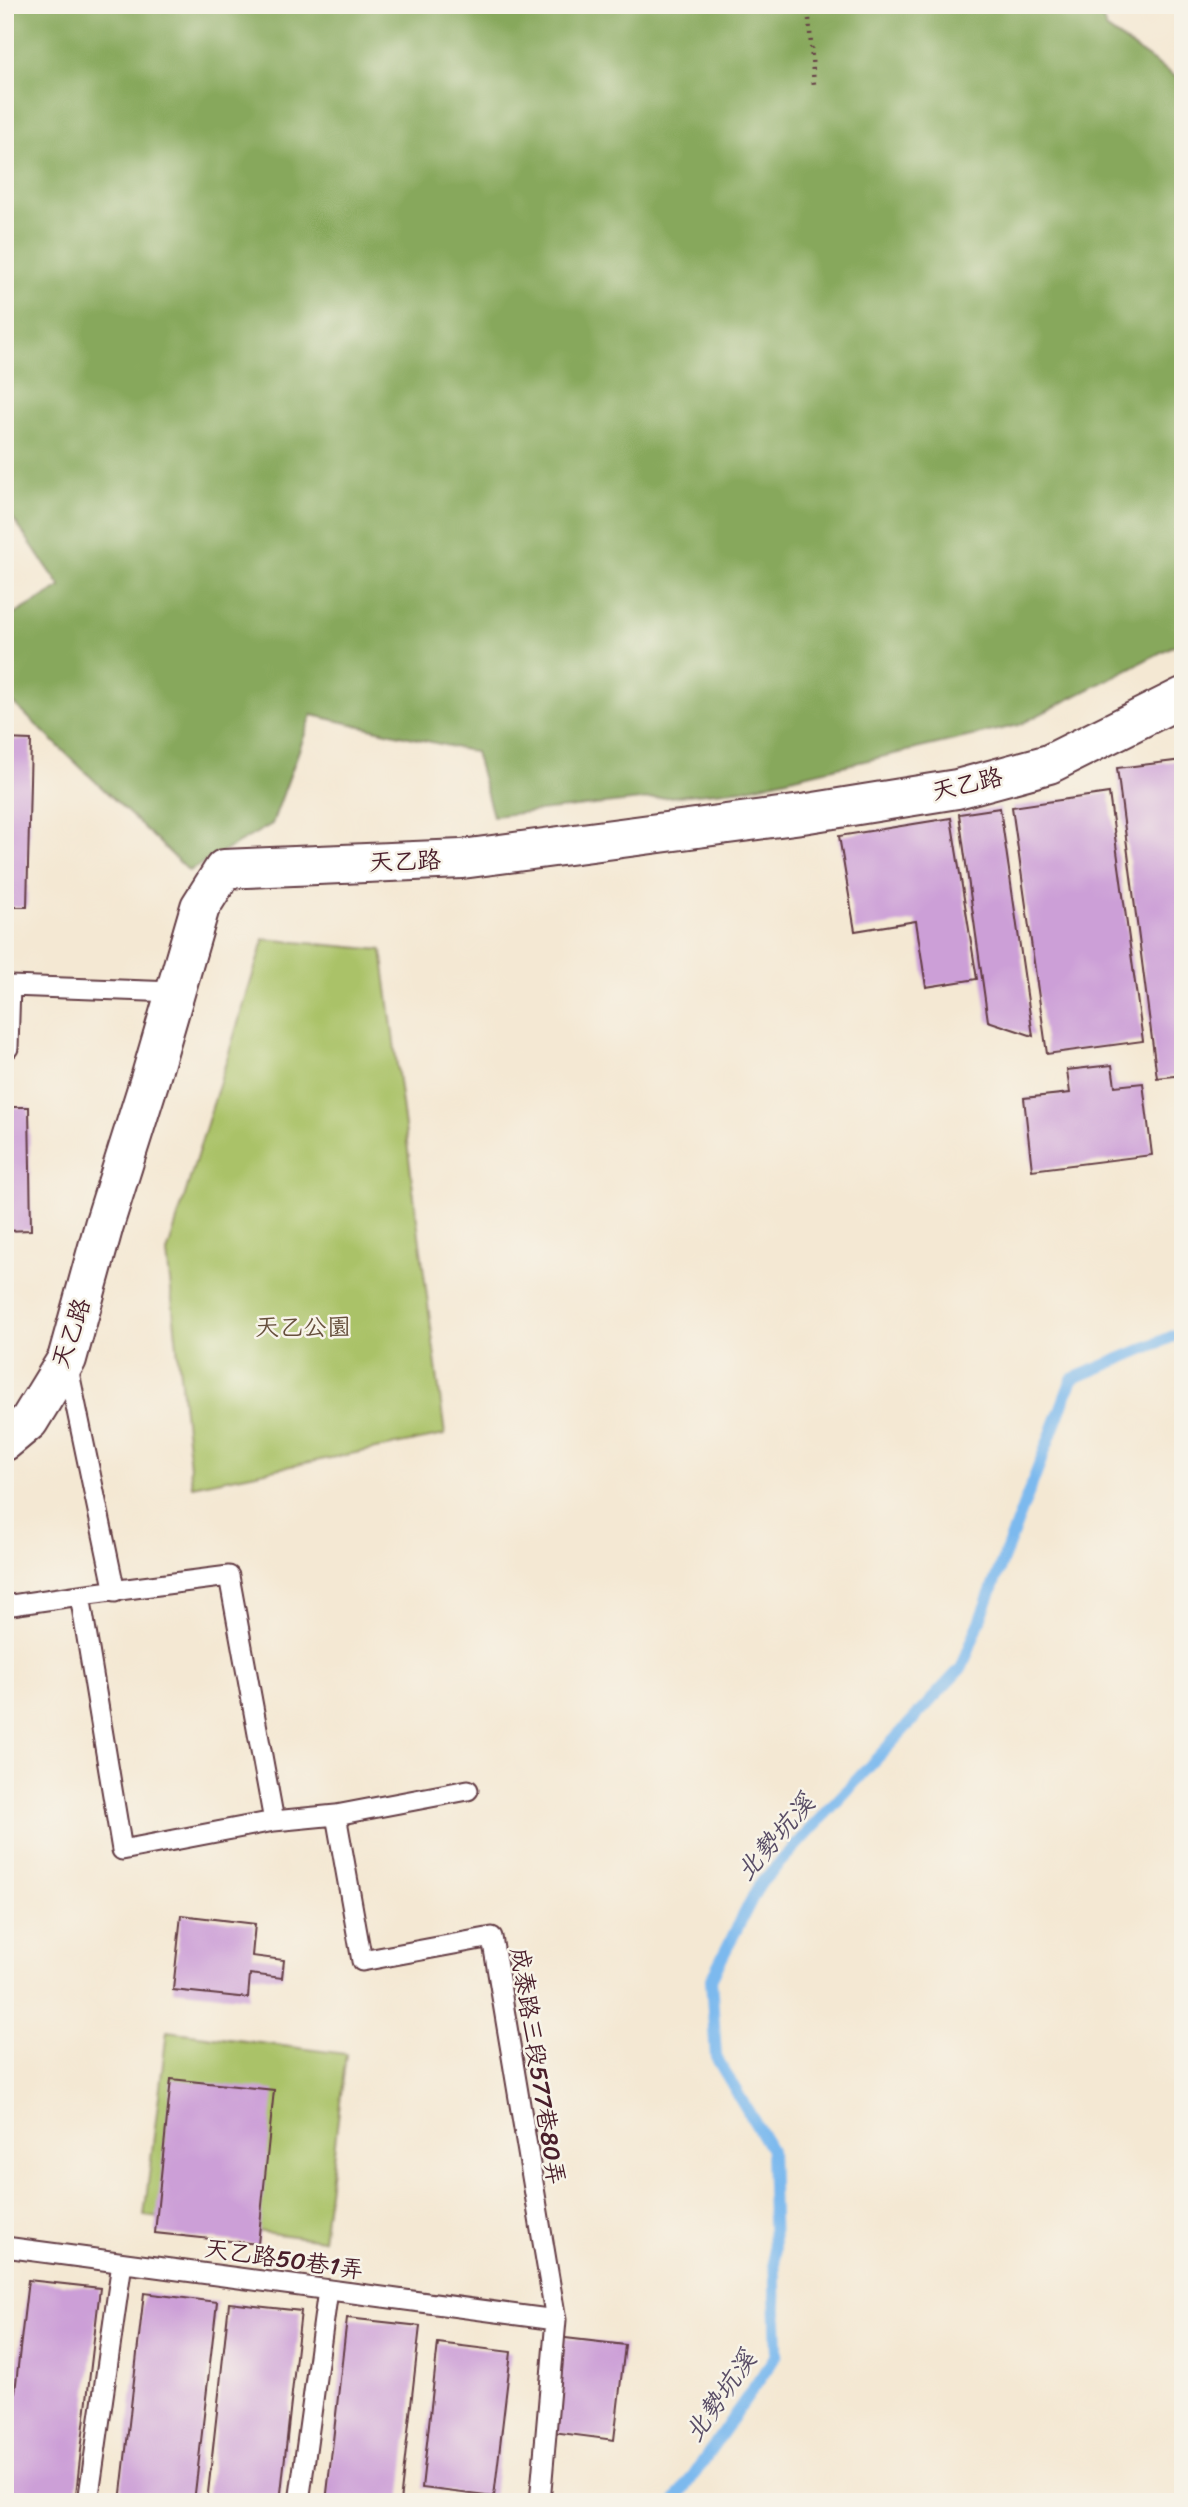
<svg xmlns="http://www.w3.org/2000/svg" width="1188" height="2507" font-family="Sriracha,'LXGW WenKai TC',sans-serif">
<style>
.green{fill:#aac267;stroke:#7a7049;stroke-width:2}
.forest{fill:#87a85c;stroke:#686444;stroke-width:2}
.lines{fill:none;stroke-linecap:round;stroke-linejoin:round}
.stream{stroke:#7bb9ee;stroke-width:12}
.building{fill:#cc9fd7}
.lane-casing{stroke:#643d44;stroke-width:23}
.street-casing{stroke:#643d44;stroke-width:42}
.path{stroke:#643d44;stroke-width:4.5;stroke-dasharray:2 5;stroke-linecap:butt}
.lane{stroke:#fff;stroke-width:19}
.street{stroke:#fff;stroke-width:38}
.labels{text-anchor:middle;stroke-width:5;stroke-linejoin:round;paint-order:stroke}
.street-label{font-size:24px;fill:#4a1f2b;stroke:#f7f3e8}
.park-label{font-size:24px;fill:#67503d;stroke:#f7f3e8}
.water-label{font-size:26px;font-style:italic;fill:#594d66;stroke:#f7f3e8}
</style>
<rect width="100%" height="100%" fill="#f7f3e8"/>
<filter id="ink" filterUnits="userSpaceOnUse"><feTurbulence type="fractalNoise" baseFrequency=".0143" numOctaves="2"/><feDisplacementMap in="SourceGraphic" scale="14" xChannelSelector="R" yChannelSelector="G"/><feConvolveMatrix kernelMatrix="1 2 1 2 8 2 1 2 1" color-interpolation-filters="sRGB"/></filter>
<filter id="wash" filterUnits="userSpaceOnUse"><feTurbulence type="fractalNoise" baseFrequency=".00686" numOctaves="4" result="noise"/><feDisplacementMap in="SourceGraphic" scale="28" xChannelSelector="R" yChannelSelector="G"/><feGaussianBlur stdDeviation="1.57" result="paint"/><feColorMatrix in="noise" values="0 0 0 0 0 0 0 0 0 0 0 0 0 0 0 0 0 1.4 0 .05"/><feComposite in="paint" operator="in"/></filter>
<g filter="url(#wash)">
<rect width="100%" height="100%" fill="#f4e8d3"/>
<path class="green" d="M264 939 382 950 445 1435 192 1486 167 1253Z
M167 2031 346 2054 323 2240 144 2216Z"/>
<path class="forest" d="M5 5H1098L1106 28 1183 82V641L1019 725 744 789 493 816 475 752 312 715 272 824 189 871 5 695V620L61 587 5 507Z"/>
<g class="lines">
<path class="stream" d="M675 2502 777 2354 771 2150 716 2057 711 1979 759 1885 962 1667 1072 1379 1183 1332"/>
</g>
<g id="blocks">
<path class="building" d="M5 739 31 740 27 907H5Z
M1183 760V1075L1157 1078 1117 768Z
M1109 793 1143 1041 1047 1054 1012 807Z
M1000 808 1033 1036 988 1021 959 814Z
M951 818 977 979 926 987 916 921 855 931 839 836Z
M1112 1065 1115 1086 1143 1083 1152 1155 1032 1170 1024 1098 1070 1093 1067 1070Z
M5 1107H29L31 1230 5 1231Z
M181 1915 255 1924 252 1956 284 1960 282 1978 250 1974 248 1998 173 1990Z
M171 2079 274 2090 258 2244 155 2233Z
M5 2279H9L7 2298H5Z
M28 2280 100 2288 75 2502H5V2478Z
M144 2293 217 2302 194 2502H120Z
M229 2303 301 2311 280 2502H207Z
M347 2318 420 2326 400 2502H326Z
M548 2336 625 2345 614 2440 537 2430Z
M438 2343 511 2352 494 2497 422 2488Z"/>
</g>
</g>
<g filter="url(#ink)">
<use href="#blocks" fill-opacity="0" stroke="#643d44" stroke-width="2"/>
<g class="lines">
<g class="lane-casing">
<path id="lane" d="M8 1048 10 986 175 992
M67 1363 115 1592
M80 1595 229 1576 274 1821
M5 1606 80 1595 122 1850 274 1821 336 1815 362 1961 492 1937 556 2320 540 2502
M336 1815 468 1790
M5 2247 556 2320
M88 2502 122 2263
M299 2502 328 2290"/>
</g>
<g class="street-casing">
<path id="street" d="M5 1441 29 1421 67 1359 104 1225 150 1079 200 907 224 869 462 859 802 814 957 789 1049 764 1183 697"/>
</g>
<path class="path" d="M808 5 814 85"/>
<use href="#lane" class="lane"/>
<use href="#street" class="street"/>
</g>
</g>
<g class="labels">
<g class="street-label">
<text transform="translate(967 784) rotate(-13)" y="8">天乙路</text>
<text transform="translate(405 861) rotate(-2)" y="8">天乙路</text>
<text transform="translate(71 1333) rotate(-71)" y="8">天乙路</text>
<text transform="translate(538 2066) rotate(81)" y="8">成泰路三段577巷80弄</text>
<text transform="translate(284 2259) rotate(8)" y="8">天乙路50巷1弄</text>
</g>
<g class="park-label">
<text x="303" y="1335">天乙公園</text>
</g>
<g class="water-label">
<text transform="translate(775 1837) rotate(-49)" y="9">北勢坑溪</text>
<text transform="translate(720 2396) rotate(-55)" y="9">北勢坑溪</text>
</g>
</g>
<rect width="1188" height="2507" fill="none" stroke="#f7f3e8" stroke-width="28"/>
</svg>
